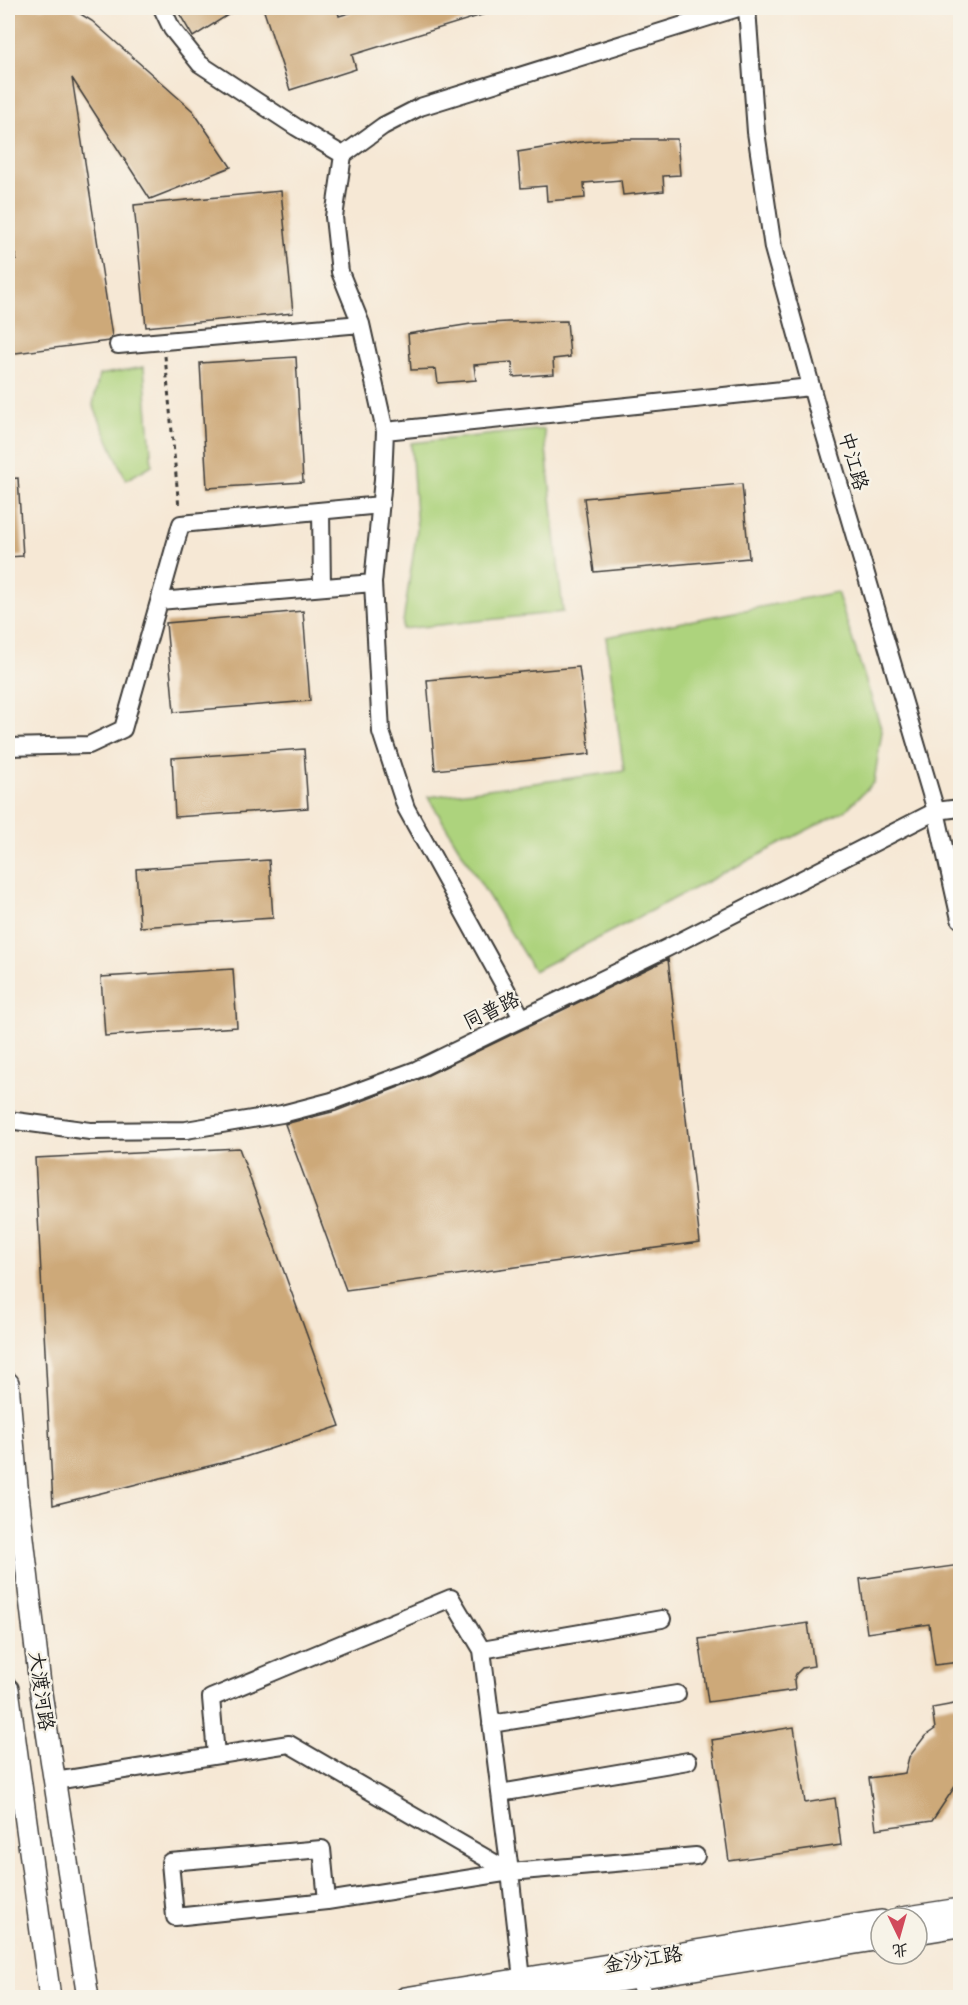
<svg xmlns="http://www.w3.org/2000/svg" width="968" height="2005" font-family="Mynerve,'LXGW WenKai TC',sans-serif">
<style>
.green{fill:#add37d;stroke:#64784c;stroke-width:1.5}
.building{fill:#cda979}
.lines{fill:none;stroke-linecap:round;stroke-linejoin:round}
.minor-casing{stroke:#3d3b38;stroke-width:20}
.major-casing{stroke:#3d3b38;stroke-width:24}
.path{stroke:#3d3b38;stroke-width:3;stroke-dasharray:4.5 4.5;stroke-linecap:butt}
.minor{stroke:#fff;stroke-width:16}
.major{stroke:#fff;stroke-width:21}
.labels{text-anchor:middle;stroke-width:5;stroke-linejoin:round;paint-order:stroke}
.street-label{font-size:20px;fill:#1c1c1c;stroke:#f7f3e8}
</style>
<rect width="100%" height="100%" fill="#f7f3e8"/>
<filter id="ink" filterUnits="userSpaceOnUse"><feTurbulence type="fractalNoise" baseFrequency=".0167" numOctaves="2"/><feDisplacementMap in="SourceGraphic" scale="12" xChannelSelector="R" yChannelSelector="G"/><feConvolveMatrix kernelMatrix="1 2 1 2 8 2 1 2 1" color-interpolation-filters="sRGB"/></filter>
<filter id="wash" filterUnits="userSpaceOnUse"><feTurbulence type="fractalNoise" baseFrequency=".008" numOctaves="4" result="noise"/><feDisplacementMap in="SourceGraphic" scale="24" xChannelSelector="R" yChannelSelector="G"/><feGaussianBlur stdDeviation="1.35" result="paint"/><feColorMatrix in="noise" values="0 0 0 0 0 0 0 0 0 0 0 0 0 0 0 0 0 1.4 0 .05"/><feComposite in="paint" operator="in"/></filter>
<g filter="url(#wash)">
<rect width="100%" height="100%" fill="#f6e8d5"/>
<path class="green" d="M144 367 152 465 126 480 93 405 99 375Z
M544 429 563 612 402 629 417 529 411 443Z
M837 592 882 731 874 782 846 810 534 971 428 797 624 771 606 637Z"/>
<g id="blocks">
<path class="building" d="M14 8H71L92 21 193 111 231 167 150 199 72 78 112 336 109 341 8 354V260H16L8 195V16Z
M176 8H239L193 37Z
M263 8H337L339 16 366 8H495V11L352 55 356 69 290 90Z
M618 139H677L680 175 663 176 664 191 623 195 621 180 584 183 585 198 547 201 546 186 521 188 518 152 580 142Z
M281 191 293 313 146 327 134 205Z
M567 321 570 357 553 359 554 374 513 377 512 362 474 365 476 380 438 383 436 369 411 370 408 334 471 324 508 322Z
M296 357 303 482 207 488 200 363Z
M18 478 23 556 8 557V479Z
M742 484 749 558 594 572 584 498Z
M303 611 310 701 174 712 166 623Z
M579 667 590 754 435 770 427 680Z
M304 749 308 808 175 817 172 758Z
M269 860 273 918 140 927 136 869Z
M668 959 700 1242 346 1290 285 1124 336 1111 420 1079Z
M233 969 237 1027 105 1036 101 977Z
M239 1148 340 1426 245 1457 53 1505 35 1158Z
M960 1565V1662L935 1665 929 1624 867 1633 860 1579Z
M808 1623 814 1666 802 1668 796 1674 794 1680 795 1690 708 1702 699 1639Z
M960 1703V1779L932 1821 876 1829 869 1778 905 1773 909 1757 925 1736 935 1729 932 1708Z
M794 1727 805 1803 835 1798 841 1845 729 1861 712 1740Z"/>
</g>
</g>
<g filter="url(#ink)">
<use href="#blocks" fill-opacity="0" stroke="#3d3b38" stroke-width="1.5"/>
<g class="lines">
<g class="minor-casing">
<path id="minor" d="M162 8 172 29 200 64 296 127 343 155
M747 8 756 132 773 248 821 422 936 811 960 919
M118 345 361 324
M385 431 811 387
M321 511 322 587
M159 601 373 583
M8 747 89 745 123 729 181 524 381 505
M522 1018 406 808 381 732 373 583 383 479 385 431 361 324 340 272 334 217 343 155 383 126 420 107 738 8
M8 1120 90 1131 186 1130 282 1114 332 1101 416 1070 667 948 936 811 960 808
M482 1650 662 1619
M491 1724 677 1694
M216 1755 211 1698 451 1598 482 1650 510 1872
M55 1781 289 1744 510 1872 522 1979
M500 1793 688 1761
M327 1901 322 1849 170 1862 175 1917 327 1901 510 1872 696 1856
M638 1977 644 1998"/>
</g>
<g class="major-casing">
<path id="major" d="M8 1383 17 1486 41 1693 88 1998
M8 1689 50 1998
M902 1918 960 1909
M917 1933 960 1926
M405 1998 881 1921
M512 1998 881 1939"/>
</g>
<path class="path" d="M165 356 179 508"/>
<use href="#minor" class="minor"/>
<use href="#major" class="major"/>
</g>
</g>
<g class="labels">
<g class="street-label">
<text transform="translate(854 461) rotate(74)" y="7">中江路</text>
<text transform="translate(491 1010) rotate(-26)" y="7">同普路</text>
<text transform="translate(42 1691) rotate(82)" y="7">大渡河路</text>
<text transform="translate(643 1959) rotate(-9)" y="7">金沙江路</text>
</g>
</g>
<rect width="968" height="2005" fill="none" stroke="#f7f3e8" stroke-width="30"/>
<g transform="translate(899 1936) rotate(175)"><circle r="28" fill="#f7f3e8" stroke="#9f9d96" stroke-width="1.5"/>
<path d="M0-4.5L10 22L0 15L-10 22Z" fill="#d1495b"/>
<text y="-9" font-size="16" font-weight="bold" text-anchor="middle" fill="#1c1c1c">北</text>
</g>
</svg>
